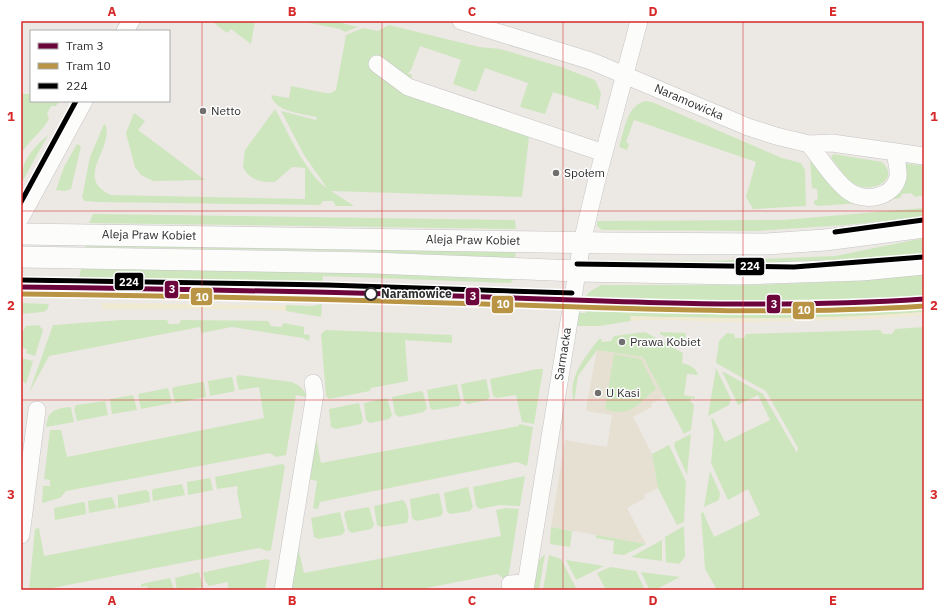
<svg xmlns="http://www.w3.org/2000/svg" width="945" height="611" font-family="'IBM Plex Sans',sans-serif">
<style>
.education{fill:#e6e0d3}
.green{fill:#cee6be}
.sand{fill:#f0ead3}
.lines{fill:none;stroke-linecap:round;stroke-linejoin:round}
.minor-casing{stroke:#c5c4c5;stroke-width:18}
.tertiary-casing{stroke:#c5c4c5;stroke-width:22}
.minor{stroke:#fcfcfb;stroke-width:17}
.tertiary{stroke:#fcfcfb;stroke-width:21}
.bus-1-casing{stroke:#fff;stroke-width:8}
.bus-1{stroke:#000;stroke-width:5}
.tram-1-casing{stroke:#fff;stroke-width:8}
.tram-2-casing{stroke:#fff;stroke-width:8}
.tram-1{stroke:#6d053d;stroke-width:5}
.tram-2{stroke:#b99445;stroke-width:5}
.grid{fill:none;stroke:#d62828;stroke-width:1;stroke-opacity:0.55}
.poi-dot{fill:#706f6e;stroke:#fff;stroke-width:1.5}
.stop-dot{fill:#fff;stroke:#2e2e2e;stroke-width:2}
.labels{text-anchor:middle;stroke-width:3;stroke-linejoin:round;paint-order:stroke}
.street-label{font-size:12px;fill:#2e2e2e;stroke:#fff}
.poi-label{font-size:12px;fill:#2e2e2e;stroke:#fff;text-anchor:start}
.stop-label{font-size:12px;font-weight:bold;fill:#2e2e2e;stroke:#fff;text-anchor:start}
.line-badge{stroke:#fff;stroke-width:1.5}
.badge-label{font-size:11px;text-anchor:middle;font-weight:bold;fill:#fff}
.neatline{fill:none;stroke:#d62828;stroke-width:1.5}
.grid-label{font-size:13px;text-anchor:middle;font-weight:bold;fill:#d62828}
</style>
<rect width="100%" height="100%" fill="#ece8e4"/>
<path class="education" d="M597 349 643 357 664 397 651 404 652 407 633 417 652 454 658 488 644 495 645 498 627 508 646 544 551 527 565 440 607 447 612 415 587 411 586 409Z"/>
<path class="green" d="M215 21H255L251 44 231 29 227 33 214 23Z
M300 21H334L358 27 345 32 340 29Z
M389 25 479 47 500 49 561 67 595 80 601 93 598 110 596 109 597 106 553 92 545 114 520 107 528 83 485 68 476 92 453 84 461 60 420 46 411 70 408 73 412 75 407 91 529 137 522 197 331 191 354 206H336L333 201H323L320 205 98 202 85 201 82 198 90 157 104 124 106 126C112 151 74 178 111 195L305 199V168L292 167 275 182C261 182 250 181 243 167L245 150 275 109C287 130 307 176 327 188L304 155 281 111 316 120 317 117C304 114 274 112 271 95L289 98 291 86 325 93H331L336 90 346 35 363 28 378 31Z
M21 94H31V101H60L56 106H51L47 114 49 119C42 132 29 140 21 154Z
M645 101 652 102 782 158 801 163 805 170 806 206 753 209 746 197 756 162 634 120 626 142 629 144 627 150 619 147C624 132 626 106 645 101Z
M134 113 145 121 138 130 205 180 153 181 141 175 135 167 126 133Z
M48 135 21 184C21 161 31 150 48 135Z
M77 144 81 146 71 189 65 191 56 190 64 167Z
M833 154 882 162C902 181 869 194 854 184 845 178 838 166 831 158Z
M810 158 861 203 818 206 814 204V201L818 199 817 189 812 188Z
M904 163 924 166V195L915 197 911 193 902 194 900 198 884 200Z
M924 208V217L846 225 755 231 602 230 597 226V221L783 220Z
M93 214 515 220 516 229 89 223Z
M924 238V253C817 264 716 265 609 261L621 260 711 261 835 256Z
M86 244 516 250 515 258 351 251 85 247Z
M81 269 349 272 514 279 510 283 323 276 322 288 312 286 78 282Z
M924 274V312C826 320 729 319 631 316V321L599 326H577L579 313H586V298H585L589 292 601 285H756L847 281Z
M21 303 49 304 47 310 43 312 21 314Z
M322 304 321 317 286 311V305L312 306Z
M122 320H167L169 324H179L181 320 268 321 271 326 281 327 284 323 304 327V334L310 335 309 341 303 338 232 327 201 333 200 327 49 356 29 393 53 325Z
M39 325 43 330 35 356 26 353 27 349 21 348V331H23L26 326Z
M924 327V590H717L705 569 701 513 703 512 714 537 760 515 748 489 728 500 711 463 714 432 711 419 713 418 725 442 770 420 758 395 738 405 722 371 763 394 797 453 798 448 766 391 716 363 719 341 727 333 734 334 735 338H744L746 334 880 330 883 334H892L895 329Z
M326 330 452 335V343L405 340 408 381 371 388 370 391 329 399 326 396 321 334Z
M645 332 683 353 682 363C689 365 696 367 698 375L687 374 684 395 695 397V399L691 398 690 401 694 405 691 430 684 434 643 357 597 350 578 376 574 402C567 378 585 357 599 339H601L602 342 611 341 614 336Z
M660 332 686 333 684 347 660 334Z
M614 354 641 359 656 389C638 404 630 418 605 409Z
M21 358 33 361 26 384 21 379Z
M716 368 731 399 729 405 708 416Z
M537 369H543L534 424 522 422 516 395 497 398 493 396 490 379Z
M238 375 292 382C299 385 304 389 307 397L296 395 286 455 276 457 270 453 66 491 60 498 42 503 43 486H50V480L44 479 50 430H61L67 457 264 418 259 387 239 390 236 378Z
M232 377 235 391 210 396 208 381Z
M486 379 490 397 487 400 468 404 464 401 461 384Z
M202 382H204L206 397 175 403 172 389 174 387Z
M457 384 461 402 459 406 433 410 430 408 427 390Z
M168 388 172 403 141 409 138 394Z
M421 391 423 392 427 408 424 412 399 417 395 414 392 397Z
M133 395 137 410 112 414 110 399Z
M387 398 392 415 389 419 370 423 366 420 364 403Z
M105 401 108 415 77 421 74 409 76 405Z
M359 403 363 420 361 424 336 429 331 427 329 409Z
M69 407 71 408 74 422 46 427C48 412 53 409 69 407Z
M519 424 533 427 527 466 517 462 320 502 318 509 313 508 317 481 308 479 316 437 321 463 519 426Z
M691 434 687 475 674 446 675 442Z
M669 445 686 482 684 522 677 525 658 488 652 454Z
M282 464 285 466 271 550 267 551 259 548 42 590H29L35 529 39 528 44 556 242 518 237 492 238 486 217 489 215 477Z
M710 471 720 493 719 500 704 507Z
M525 476 520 506 499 505 480 509 476 506 473 487Z
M210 478 213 490 188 495 187 482Z
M182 484 185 495 153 501 152 492 153 489Z
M468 487 473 507 470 511 451 514 447 512 444 493Z
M146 490 149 492 150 502 118 508V495Z
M439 493 443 512 441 516 416 521 412 518 410 499Z
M112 497 116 508 89 513 88 501Z
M403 500C408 505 410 517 407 523L381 527 377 525 374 506Z
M83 502 85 503 86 514 55 520 54 508Z
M369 507 374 525 371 529 352 533 348 530 344 514 346 511Z
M506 508 519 509 508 579 505 580 498 574 416 590H291L298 547 304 573 501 536 496 510Z
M340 512 345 531 342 535 318 539 314 537 311 518Z
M684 526 685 557 679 564 666 562 665 537Z
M551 527 572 531 570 547 550 544Z
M596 535 646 544 624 555 613 554 614 541 596 538Z
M662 540V561L631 557Z
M545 554 539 590H533L539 560Z
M549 555 561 559 576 588 572 590H543Z
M266 559 270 561 265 590H228V582L209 586 205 581 203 573 205 572Z
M566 560 604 566 576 580Z
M610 567 636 571 645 590H606L597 573Z
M199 572 203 587 177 590 175 578Z
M641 572 680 577 655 590 649 589Z
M170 578 174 590H148L147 586 141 587V584Z"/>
<path class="sand" d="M102 303 286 305V311L258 309H102Z
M924 312V315C860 320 796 321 731 322 698 322 664 318 631 321L630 316C728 319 826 320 924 312Z"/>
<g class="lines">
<g class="minor-casing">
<path id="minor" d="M461 21 591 61 748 127 776 136 809 144 832 143 924 156
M125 31 131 21
M377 64 408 87 604 153
M809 144C821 159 832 178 847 190 862 203 893 199 898 177 899 170 896 159 895 152
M21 217 84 101
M21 535 37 410
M510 584 526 583
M283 590 315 394 313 383
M525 590 582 242 596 183 639 21"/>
</g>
<g class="tertiary-casing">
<path id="tertiary" d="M21 234 609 243 766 244 825 240 924 227
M21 257 373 263 577 271 738 274 862 270 924 264"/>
</g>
<use href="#minor" class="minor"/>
<use href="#tertiary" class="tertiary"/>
<g class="bus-1-casing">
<path id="bus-1" d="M21 202 76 101
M835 232 923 220
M577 264 794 267 923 257
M21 280 327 285 572 293"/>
</g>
<use href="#bus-1" class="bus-1"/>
<g class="tram-1-casing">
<path id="tram-1" d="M21 287C177 289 333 292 488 297 634 302 779 309 924 299"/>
</g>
<g class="tram-2-casing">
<path id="tram-2" d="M21 294C175 296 330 299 484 304 631 308 777 316 924 306"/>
</g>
<use href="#tram-1" class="tram-1"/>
<use href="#tram-2" class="tram-2"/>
</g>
<path class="grid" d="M202 21V590M382 21V590M563 21V590M743 21V590M21 211H924M21 400H924"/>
<g class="poi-dot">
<circle cx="203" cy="111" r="4"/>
<circle cx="556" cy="173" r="4"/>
<circle cx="622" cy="342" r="4"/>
<circle cx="598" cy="393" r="4"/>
</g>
<circle class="stop-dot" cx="371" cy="294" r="6"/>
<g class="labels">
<g class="street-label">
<text transform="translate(689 102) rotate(23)" y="4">Naramowicka</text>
<text transform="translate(149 235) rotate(1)" y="4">Aleja Praw Kobiet</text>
<text transform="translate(473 240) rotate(1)" y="4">Aleja Praw Kobiet</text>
<text transform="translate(563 354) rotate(-81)" y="4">Sarmacka</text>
</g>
<g class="poi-label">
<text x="211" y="115">Netto</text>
<text x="564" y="177">Społem</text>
<text x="630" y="346">Prawa Kobiet</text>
<text x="606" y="397">U Kasi</text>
</g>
<g class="stop-label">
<text x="381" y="298">Naramowice</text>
</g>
</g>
<g class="line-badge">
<rect x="735" y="257" width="30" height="19" rx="4" fill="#000"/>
<rect x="114" y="272" width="30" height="19" rx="4" fill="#000"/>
<rect x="164" y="280" width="15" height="19" rx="4" fill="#6d053d"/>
<rect x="465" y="287" width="15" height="19" rx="4" fill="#6d053d"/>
<rect x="190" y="287" width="23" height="19" rx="4" fill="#b99445"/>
<rect x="766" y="294" width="15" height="20" rx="4" fill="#6d053d"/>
<rect x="491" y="295" width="23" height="19" rx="4" fill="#b99445"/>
<rect x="792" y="301" width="23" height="19" rx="4" fill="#b99445"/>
</g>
<g class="badge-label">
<text x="750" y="270">224</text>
<text x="129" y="286">224</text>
<text x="172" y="293">3</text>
<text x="473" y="300">3</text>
<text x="202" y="301">10</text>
<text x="774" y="308">3</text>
<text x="503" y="308">10</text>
<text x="804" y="314">10</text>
</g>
<rect width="945" height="611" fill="none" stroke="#ffffff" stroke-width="44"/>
<rect x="30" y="30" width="140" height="72" fill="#ffffff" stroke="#ababab"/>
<rect x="38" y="43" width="20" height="6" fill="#6d053d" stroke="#ababab"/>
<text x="66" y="50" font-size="12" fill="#2e2e2e">Tram 3</text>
<rect x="38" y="63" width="20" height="6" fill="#b99445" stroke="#ababab"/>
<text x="66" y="70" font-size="12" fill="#2e2e2e">Tram 10</text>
<rect x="38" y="83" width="20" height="6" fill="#000000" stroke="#ababab"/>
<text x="66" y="90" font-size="12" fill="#2e2e2e">224</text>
<rect x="22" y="22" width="901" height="567" class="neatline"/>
<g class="grid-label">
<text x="112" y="16">A</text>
<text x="292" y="16">B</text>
<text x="472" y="16">C</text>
<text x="653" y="16">D</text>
<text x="833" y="16">E</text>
<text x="11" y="121">1</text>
<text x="934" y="121">1</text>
<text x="11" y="310">2</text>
<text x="934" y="310">2</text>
<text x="11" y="499">3</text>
<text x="934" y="499">3</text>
<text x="112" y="605">A</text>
<text x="292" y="605">B</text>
<text x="472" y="605">C</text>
<text x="653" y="605">D</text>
<text x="833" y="605">E</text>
</g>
</svg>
